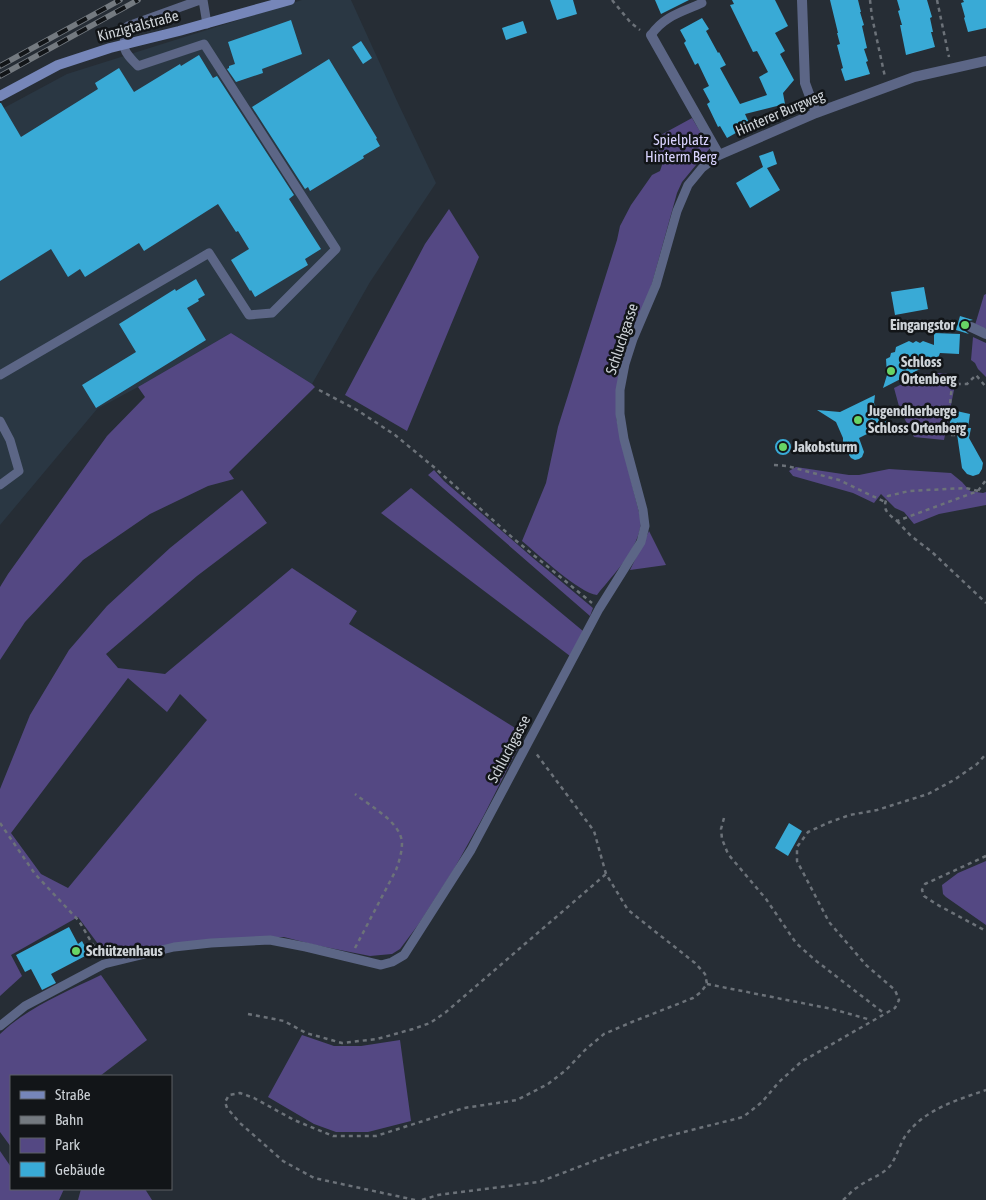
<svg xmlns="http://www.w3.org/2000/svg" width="986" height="1200" font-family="'Asap Condensed',sans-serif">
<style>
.built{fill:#2a3743}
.green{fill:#544883;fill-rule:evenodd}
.building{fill:#39aad6}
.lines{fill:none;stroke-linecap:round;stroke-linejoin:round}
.path{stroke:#6c7279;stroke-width:2.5;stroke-dasharray:4 4;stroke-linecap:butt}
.lane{stroke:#5c6686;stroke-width:9}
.street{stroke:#5c6686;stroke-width:10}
.secondary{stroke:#7686b9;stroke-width:10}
.rail-casing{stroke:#747a80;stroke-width:5.5}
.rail{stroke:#121518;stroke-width:4;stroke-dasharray:11;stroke-linecap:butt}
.poi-dot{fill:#68d465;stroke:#121518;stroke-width:2}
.labels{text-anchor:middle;stroke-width:5;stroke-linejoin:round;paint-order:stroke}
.street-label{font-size:15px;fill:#cdd2d7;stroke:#121518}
.park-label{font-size:15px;fill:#dad4ff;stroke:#121518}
.poi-label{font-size:15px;font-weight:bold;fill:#cdd2d7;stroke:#121518;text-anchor:start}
</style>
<rect width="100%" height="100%" fill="#262d35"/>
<path class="built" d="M302 0H351L397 101 436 183 370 282 312 384 231 333 138 387 97 409 0 525V110L67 74Z"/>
<path class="green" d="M692 118 710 148 682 182 677 193 651 287 616 394V417L623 449 641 520C640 549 614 573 597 595 579 593 538 554 522 541L546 483 558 427 617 240 620 226 631 205 652 175 660 171 662 165 656 139 659 136Z
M449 209 479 257 407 431 345 395 425 244Z
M986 294V328L985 329 975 325 984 295Z
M231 333 312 384 315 387 229 472 234 479 208 486 150 514 83 560 25 622 0 660V587L8 574 107 436 145 397 138 387Z
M973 337 986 343V377L978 369 975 363 971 360Z
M939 373 957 375 944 440 914 437 900 410 894 388 922 374Z
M796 467 849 475H859L889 469 951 473 962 482 970 491 983 493 986 492V505L939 514 914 524 904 512 895 508 881 494 874 503 853 493 793 476 789 471Z
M434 470 444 481 533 558 593 608 590 616 428 475Z
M411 488 583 631 570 656 381 513Z
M242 490 267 523 197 576 106 654 118 668 165 674 292 568 357 611 349 624 525 734 483 817 454 869 418 925 400 949 392 954 370 956 315 945 284 937H258L115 957 104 952 78 917 11 955 22 976 0 996V789L30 715 69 650 107 606 170 548ZM128 678 167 712 180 694 207 720 68 888 41 874 11 833Z
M649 531 666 565 630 570Z
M986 861V925L946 897 943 894 942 885 958 873Z
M101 975 147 1040 100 1076H11V1147L0 1132V1034C28 1007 66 992 101 975Z
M302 1035 334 1046H361L400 1040 411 1121 368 1132H336L314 1124 268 1097Z
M0 1151 11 1167V1189H64L59 1200H0Z
M81 1189H145L152 1200H78Z"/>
<path class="building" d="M550 0H573L577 14 557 20Z
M655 0H689L661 14Z
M732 0H775L788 26 775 33 785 51 780 54 794 80 783 93 785 104 745 114 750 125 727 138 720 126 718 127 707 104 710 102 703 89 709 86 698 63 695 65 684 43 686 41 680 30 702 18 709 29 706 31 718 53 719 52 726 65 720 68 740 104 767 95 759 77 768 72 757 51 753 52 730 5 734 4Z
M830 0H858L861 12H860L864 25 862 26 867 48 864 49 868 61 866 62 870 74 845 81 841 69 843 68 837 45 840 44 837 33H838Z
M897 0H927L932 17 930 18 933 32H931L935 47 906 55 900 25H902L898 11 900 10Z
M963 0H986V28L968 32 964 18 965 17 961 3 964 2Z
M291 20 302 54 262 69 263 73 236 82 227 69 229 68V66L235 64 228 42Z
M523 21 527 33 506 40 502 28Z
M361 41 372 58 363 64 352 47Z
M199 55 213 78 217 76 294 195 289 199 321 249 305 259 308 265 255 297 251 290 250 291 231 260 249 249 238 231 236 232 218 204 144 251 139 243 85 277 80 269 68 277 51 249 0 281V103H1L21 137 98 89 95 83 119 68 134 92 180 64 181 66Z
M329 59 377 138 376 139 380 146 363 156 364 158 310 191 308 187 305 189 252 107Z
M773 151 777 164 767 168 780 190 750 208 736 183 763 167 759 156Z
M196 279 205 295 198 299 199 301 187 308 206 340 96 408 82 385 136 352 119 324 175 289 176 291Z
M924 287 928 309 895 315 891 292Z
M960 316 973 320 967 321 965 325V331L969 334 956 330Z
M934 333 960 334 959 354 940 353 935 365 920 369 883 388 887 375 886 359 890 357 891 353 895 352 896 347 909 341 913 343 916 341 920 343 923 341 934 345Z
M875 395 874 403 881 417 898 426 879 428 859 438 864 452 862 457 859 459 855 460 851 458 849 455V447L843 443V438L836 422 817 410 840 412Z
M952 410 970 414 968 428H971L969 438 983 463 982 469 979 474 973 476 967 474 962 468 957 434H952V430L949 429Z
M775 447a8 8 0 1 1 16 0a8 8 0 1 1-16 0Z
M789 823 802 831 788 856 775 848Z
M69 927 78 944 82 941 89 954 51 974 56 983 42 990 31 969 25 972 16 955Z"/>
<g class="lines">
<path class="path" d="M612 0 631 23 640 30
M870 0 872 17 885 77
M937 0 949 57
M319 390 357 410 395 435 435 468 514 539 592 603
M959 431V435H947L952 384H967L976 375 986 387
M774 465 787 466 839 480 885 502
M978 491 966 488 909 491 888 496C881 509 887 513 897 521L978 491 986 480
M897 521 911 536 932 552 986 603
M724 818 721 829 722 839 728 854 766 899 796 943 815 960 885 1014
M0 823 35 874 79 921 99 955
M986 856 936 879 925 884 922 890 924 896 936 904 986 931
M355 948 396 870C399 862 402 852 402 843 401 822 370 806 355 794
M707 984 832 1009 871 1020
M248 1014 284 1021 306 1033 342 1043 377 1039 413 1029 430 1023 446 1012 606 874
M415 1200 314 1178 283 1161 240 1123 227 1108 225 1102 229 1095 240 1093 254 1098 294 1120 333 1136H376L464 1108 517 1100 548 1084 566 1070 585 1050 604 1034 632 1022 693 998 701 992 707 984 705 974 695 963 628 910 606 874 594 831 535 752
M422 1200 438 1195 539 1182 610 1155 660 1138 743 1117 762 1102 779 1082 801 1062 895 1008 899 1000 895 990 866 965 829 922 797 861V847L808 832 830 822 850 815 877 810 928 794 954 780 977 764 986 754
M843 1200C848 1196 852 1190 858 1187 868 1179 881 1176 890 1166 896 1158 899 1147 904 1138 922 1110 957 1100 986 1090"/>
<path class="lane" d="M203 0 207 24
M651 35C664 16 682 12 702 3
M0 375 209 253 249 315 272 313 336 249 204 44 138 66C121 49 122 48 128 26L200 0
M0 421 10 440 19 471 0 485
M0 1026 25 1006 104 964 174 947 211 943 270 940 306 947 381 965 392 962 404 955 471 850 599 609 641 542 645 526 643 510 624 439 620 414V390L625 364 633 339 656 285 677 211 688 185 702 168 719 155"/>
<path class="street" d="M802 0 805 83 816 113
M651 35 719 155 816 113 914 77 986 61
M971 327 986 334"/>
<path class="secondary" d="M0 96 58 65 110 48 179 31 290 0"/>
<g class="rail-casing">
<path id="rail" d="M0 66 120 0
M0 76 138 0"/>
</g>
<use href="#rail" class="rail"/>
</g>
<g class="poi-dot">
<circle cx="965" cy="325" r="5"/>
<circle cx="891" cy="371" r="5"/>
<circle cx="858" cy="420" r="5"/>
<circle cx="783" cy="447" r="5"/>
<circle cx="76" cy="951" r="5"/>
</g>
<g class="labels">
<g class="street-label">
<text transform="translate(138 26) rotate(-15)" y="5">Kinzigtalstraße</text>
<text transform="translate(780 113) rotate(-23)" y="5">Hinterer Burgweg</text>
<text transform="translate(622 339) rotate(-72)" y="5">Schluchgasse</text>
<text transform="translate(509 749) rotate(-62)" y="5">Schluchgasse</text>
</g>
<g class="park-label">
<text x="681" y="145">Spielplatz<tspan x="681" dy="17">Hinterm Berg</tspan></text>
</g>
<g class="poi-label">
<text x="955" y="330" text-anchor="end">Eingangstor</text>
<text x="901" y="367">Schloss<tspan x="901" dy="17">Ortenberg</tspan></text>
<text x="868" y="416">Jugendherberge<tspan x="868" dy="17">Schloss Ortenberg</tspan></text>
<text x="793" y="452">Jakobsturm</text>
<text x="86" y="956">Schützenhaus</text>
</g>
</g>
<rect x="10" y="1075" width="162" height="115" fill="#121518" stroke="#5d6164"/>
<rect x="20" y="1091" width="25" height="8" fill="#7686b9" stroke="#5d6164"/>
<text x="55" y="1100" font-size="15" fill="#cdd2d7">Straße</text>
<rect x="20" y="1116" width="25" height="8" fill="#747a80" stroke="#5d6164"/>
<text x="55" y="1125" font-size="15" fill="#cdd2d7">Bahn</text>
<rect x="20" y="1138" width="25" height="15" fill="#544883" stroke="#5d6164"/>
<text x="55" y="1150" font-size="15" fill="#cdd2d7">Park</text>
<rect x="20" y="1162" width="25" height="15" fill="#39aad6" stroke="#5d6164"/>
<text x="55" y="1175" font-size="15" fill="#cdd2d7">Gebäude</text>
</svg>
